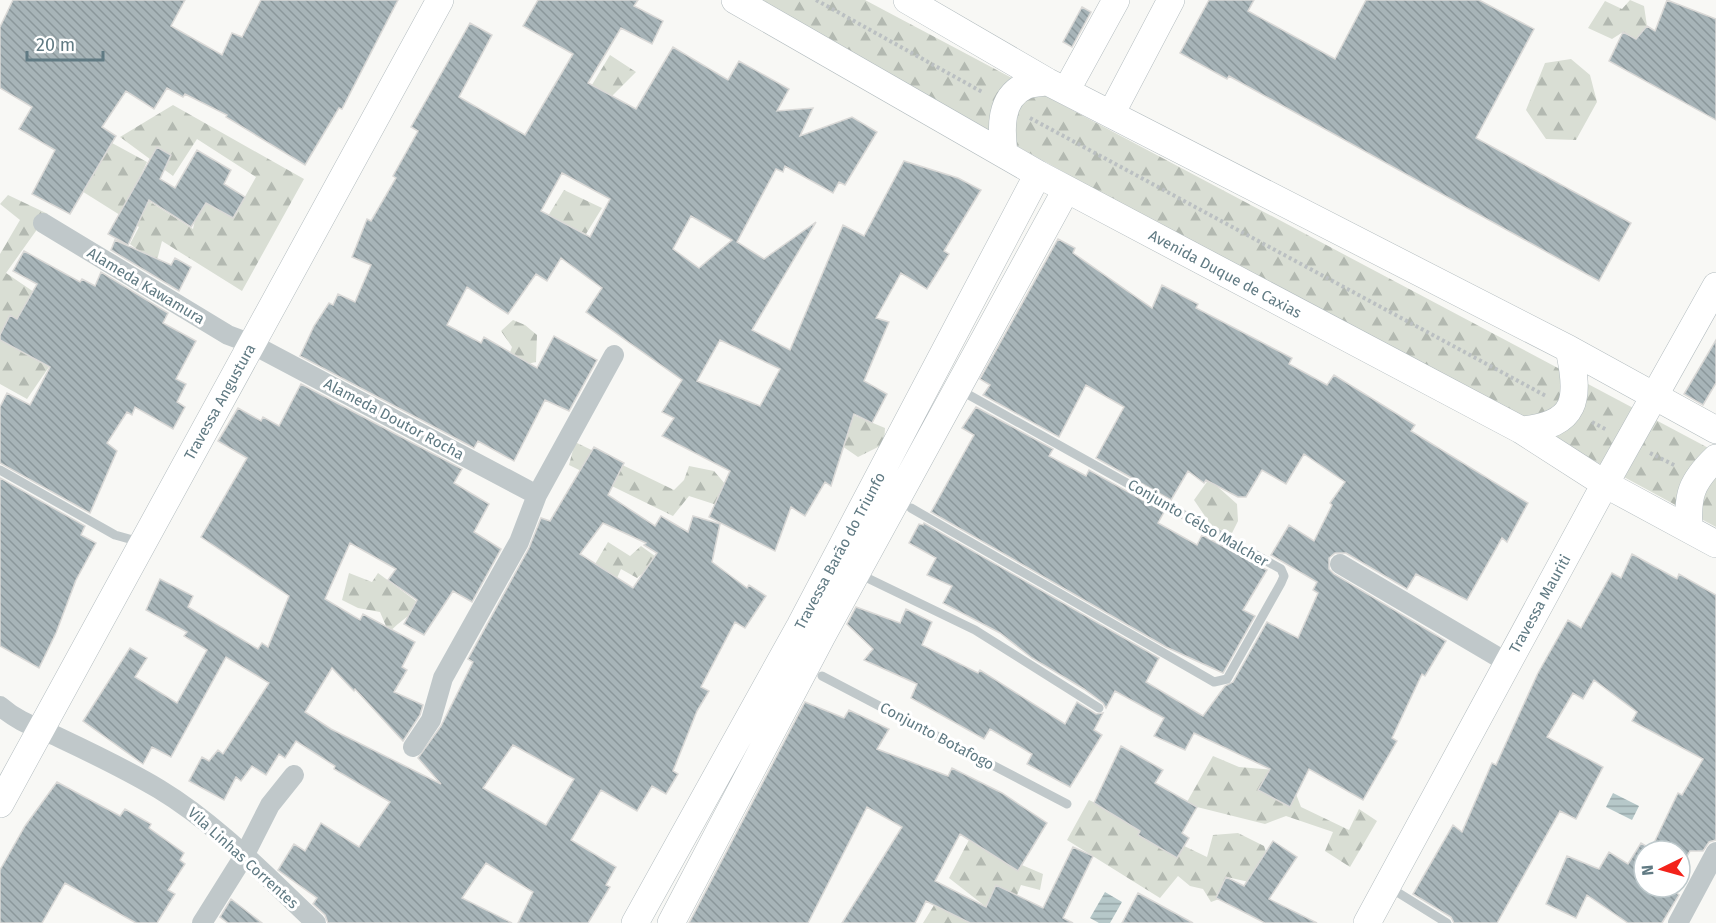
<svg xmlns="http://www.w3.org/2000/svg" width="1716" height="923" font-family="'Fira Sans',sans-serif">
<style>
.forest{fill:url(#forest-firs)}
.water{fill:url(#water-rules)}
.building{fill:url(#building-back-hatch);stroke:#dad9d7;stroke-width:1.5;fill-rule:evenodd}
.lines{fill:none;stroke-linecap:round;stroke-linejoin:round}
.secondary-casing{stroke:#b3bcbf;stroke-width:28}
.path{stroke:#bbc0c2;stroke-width:4;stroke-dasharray:3 3;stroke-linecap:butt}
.lane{stroke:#c0c8ca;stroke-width:9}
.street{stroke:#c0c8ca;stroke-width:20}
.secondary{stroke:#fff;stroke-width:27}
.labels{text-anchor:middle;stroke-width:6;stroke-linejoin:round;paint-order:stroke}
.street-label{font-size:15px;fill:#607a83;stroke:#fff}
</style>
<defs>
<pattern id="forest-firs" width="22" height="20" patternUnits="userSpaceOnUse" patternTransform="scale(1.5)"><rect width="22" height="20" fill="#d9ded4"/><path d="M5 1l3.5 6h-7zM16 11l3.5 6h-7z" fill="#b3b9b1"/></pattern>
<pattern id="water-rules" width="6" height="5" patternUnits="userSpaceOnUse" patternTransform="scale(1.5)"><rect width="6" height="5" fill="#b6c8c9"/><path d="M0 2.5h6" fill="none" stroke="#97a7a9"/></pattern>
<pattern id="building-back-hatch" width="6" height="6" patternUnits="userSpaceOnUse" patternTransform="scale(1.5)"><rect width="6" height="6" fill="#a7b4b8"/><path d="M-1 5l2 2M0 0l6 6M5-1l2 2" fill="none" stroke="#8b979b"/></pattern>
</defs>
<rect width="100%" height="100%" fill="#f8f8f5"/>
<path class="forest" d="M756 0H865L1716 452V527L1085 184Z
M1630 0 1644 6 1647 26 1636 39 1623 32 1612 39 1588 28 1605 1 1622 9Z
M610 55 636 72 613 95 596 122 578 108Z
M1571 59 1590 75 1597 102 1576 140 1546 139 1526 110 1545 63Z
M173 105 304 179 242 291 162 241 156 264 130 244 139 227 69 183 94 173 112 143 147 162 133 191 193 229 195 220 192 195 233 218 256 177 197 139 173 176 120 137Z
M564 190 602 208 586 234 548 216Z
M8 195 48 214 6 273 53 305 41 335 10 315 0 335V254L20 220 0 204Z
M513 320 525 325 537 335 536 362 527 364 508 358 512 347 501 331Z
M0 340 49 367 27 399 0 384Z
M832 406 885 428 884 444 858 457 813 426Z
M575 442 674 490 684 480 689 466 714 471 726 485 723 507 689 496 673 516 569 465Z
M1209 479 1237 504 1238 521 1231 535 1211 525 1194 500Z
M608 542 630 556 641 546 659 559 637 578 621 569 617 578 591 571Z
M349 573 372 582 378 573 420 604C411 616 399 621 389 633L380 612 358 608 342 600Z
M1213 756 1239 767 1287 771 1301 807 1349 830 1359 809 1377 821 1350 867 1325 851 1333 832 1286 816 1265 824 1197 807 1187 802Z
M1089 800 1207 857 1213 835 1238 833 1264 846 1266 852 1249 882 1227 877 1219 899 1211 902 1203 889 1190 886 1178 876 1160 898 1067 840Z
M970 838 982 848 1043 874 1040 890 1021 885 1017 895 995 914 949 878Z
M941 894 976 923H923Z"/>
<path class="water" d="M1613 793 1639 806 1632 820 1606 807Z
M1105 892 1122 902 1110 923H1099L1090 918Z"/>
<path class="building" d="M13 0H185L171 26 222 55 232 33 242 37 261 0H398L342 109 339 108 305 165 226 117 227 115 185 94 183 97 167 88 154 109 126 91 102 127 116 136 70 214 32 194 55 150 19 129 32 107 0 88V27Z
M538 0H638L634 6 663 21 652 44 621 28 588 83 636 109 673 47 728 80 739 61 789 89 777 111 813 108 800 136 852 117 877 132 845 185 839 182 833 193 785 166 783 172 776 169 737 242 764 259 816 222 752 330 790 350 843 225 864 236 904 161 958 178 981 190 944 251 949 254 927 289 901 273 876 318 889 322 864 381 887 394 872 423 854 414 831 486 825 482 805 516 791 507 775 551 709 517 730 471 662 436 674 418 662 412 682 380 586 312 602 288 561 258 547 281 536 274 508 314 467 287 447 325 481 343 484 337 537 368 554 336 597 360 569 411 545 400 514 461 478 441 474 448 300 356 314 326 329 303 333 305 338 294 355 302 371 265 352 257 367 219 371 221 396 178 393 176 418 131 411 127 470 23 492 35 459 97 525 135 573 54 523 26ZM562 173 610 199 590 237 541 211ZM691 216 732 240 699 268 673 249ZM720 340 780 369 760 406 697 381Z
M1209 0H1254L1248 11 1335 59 1366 0H1479L1534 29 1476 138 1631 223 1599 281 1229 76 1227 79 1180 53Z
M1667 0 1716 19V120L1609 61 1623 32 1636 39 1647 26 1655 31Z
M1082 7 1091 12 1072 47 1063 42Z
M157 147 171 155 160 179 175 188 197 150 231 170 224 184 245 197 233 218 206 203 191 227 149 200 128 245 108 234Z
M1058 239 1075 248 1073 253 1152 308 1162 285 1198 304 1196 308 1292 358 1289 364 1327 385 1334 375 1415 425 1411 431 1528 503 1507 542 1502 538 1467 600 1416 574 1407 589 1346 553H1335L1329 558V569L1334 574 1446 641 1425 676 1422 674 1392 738 1397 741 1363 800 1309 769 1290 807 1258 790 1270 769 1194 733 1185 750 1154 736 1164 718 1115 691 1106 708 1103 703 1084 689 1032 658 1000 633 943 603 952 586 927 575 936 558 909 543 919 524 923 525 924 523 1159 658 1146 682 1203 716 1225 686 1233 682 1267 622 1298 638 1318 593 1313 590 1317 582 1271 555 1289 525 1314 541 1332 505 1330 503 1345 482 1304 454 1286 484 1262 470 1246 497H1238L1206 480 1204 483 1188 471 1171 500 1096 458 1124 407 1086 385 1059 437 983 395 990 385 980 379Z
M115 240 171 265 175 258 191 267 179 291 111 250Z
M24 251 80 282 82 279 95 286 101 272 168 313 163 323 196 341 176 379 186 384 177 402 185 407 173 429 135 407 132 415 127 412 107 443 117 451 90 513 0 463V407L7 393 30 405 50 367 0 340V335L10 315 17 319 37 284 13 271Z
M1716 340V383L1703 405 1684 394Z
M301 384 462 469 454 483 489 504 474 532 501 549 472 602 453 591 424 635 404 624 417 600 388 580 396 569 350 543 325 599 360 620 363 614 415 642 402 667 407 670 394 692 423 705 420 715 403 741 355 689 354 691 332 668 305 712 331 729 441 784 418 758 441 726 473 662 468 659 529 548 541 518 550 521 594 447 624 463 608 495 655 526 661 516 688 532 693 516 720 524 712 562 747 588 749 585 766 596 745 628 735 622 701 687 709 691 697 711 673 771 678 774 666 794 652 786 637 811 601 790 571 840 616 867 606 885 610 887 588 923H518L533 892 486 863 462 898 512 923H328L325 915 313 904 317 898 278 870 294 844 305 851 321 823 359 847 390 802 334 769 335 766 296 741 285 758 279 754 266 775 252 766 241 781 236 777 224 800 189 781 202 757 209 761 218 750 223 754 269 683 226 657 171 757 152 747 143 764 83 721 130 648 147 658 135 677 177 703 207 650 184 636 187 632 146 610 160 579 193 596 188 607 258 649 262 643 268 647 289 596 201 537 247 458 218 441 238 408 261 421 263 417 279 426ZM603 523 646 543 644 545 657 553 633 588 580 554ZM513 745 574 779 546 825 483 788Z
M976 407 1053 449 1049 456 1086 476 1089 470 1164 512 1158 523 1197 545 1202 535 1267 570 1243 610 1255 616 1223 673 1166 647 931 512 974 435 962 428Z
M0 478 85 526 81 535 96 543 76 580 56 633 39 668 0 646Z
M1632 554 1677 579 1679 574 1716 595V840L1709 842 1703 851H1690L1680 868V851H1644V887H1669L1679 895 1662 923H1628L1587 895 1576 918 1546 904 1567 856 1599 869 1609 852 1628 864 1641 843 1651 849 1678 793 1682 795 1703 759 1632 721 1637 712 1594 680 1583 699 1573 693 1547 737 1603 767 1576 819 1560 811 1497 923H1454L1451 917 1413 894 1453 825 1462 832 1492 763 1496 765 1538 673 1568 620 1581 628 1612 573 1621 578Z
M856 607 900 623 906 609 932 622 922 645 978 673 980 670 1065 724 1077 702 1096 714 1103 713 1094 730 1102 735 1070 787 1027 764 1032 754 990 729 984 739 911 698 917 684 864 660 873 649 847 624Z
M805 702 844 718 849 710 889 729 877 749 948 776 952 768 1002 793 1047 823 1018 871 960 834 935 881 986 907 996 885 1043 908 1073 847 1093 856 1063 918 1073 923H970L926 901 915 923H842L902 827 867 807 808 923H689Z
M1121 746 1163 770 1155 783 1197 807 1182 833 1189 838 1177 858 1138 835 1140 831 1094 803Z
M57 782 120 816 125 809 151 824 149 828 184 853 180 860 185 864 168 890 175 894 157 923H136L65 883 42 923H0V870L25 826Z
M1273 841 1297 857 1269 899 1317 923H1265L1216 898 1226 877 1244 886Z
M1138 893 1193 923H1122Z
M231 899 262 923H228L220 917Z"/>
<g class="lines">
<g class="secondary-casing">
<path id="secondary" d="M735 0 1038 174 1521 430 1605 484 1716 544
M907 0 1048 82 1569 349 1716 430
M1066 91 1116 0
M1111 114 1171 0
M1004 153C1001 130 999 98 1025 86 1031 83 1041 83 1048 82
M1521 430C1578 425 1580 399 1569 349
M1689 529C1687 495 1691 482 1716 458
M0 804 440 0
M635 923 800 626 1038 174
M671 923 822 636 1066 190
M1367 923 1605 484 1716 286"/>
</g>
<path class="path" d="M816 0 984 93
M1030 118 1546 396
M1592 422 1607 430
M1650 453 1676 466"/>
<path class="lane" d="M0 470 115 535 140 542
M911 508 1214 682 1227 679 1281 583 1284 576 1281 569 969 395
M859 574 975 630 1099 708
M822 676 1067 804
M1389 887 1447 923"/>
<path class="street" d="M43 223 228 335 252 344 537 495
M1340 564 1508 663
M0 706C21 724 37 727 60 738 94 754 127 770 159 789 217 824 266 876 316 923
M413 747 431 720 443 678 519 542 537 495 614 355
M202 923 244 856 270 805 294 775
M1678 923 1716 852"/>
<use href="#secondary" class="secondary"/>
</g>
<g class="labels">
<g class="street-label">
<text transform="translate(1225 274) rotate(28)" y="5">Avenida Duque de Caxias</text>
<text transform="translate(146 286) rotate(31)" y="5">Alameda Kawamura</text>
<text transform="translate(220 402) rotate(-61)" y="5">Travessa Angustura</text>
<text transform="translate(394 419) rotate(28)" y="5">Alameda Doutor Rocha</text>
<text transform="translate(1198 523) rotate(30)" y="5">Conjunto Célso Malcher</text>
<text transform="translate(840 551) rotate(-62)" y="5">Travessa Barão do Triunfo</text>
<text transform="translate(1540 604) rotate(-61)" y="5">Travessa Mauriti</text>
<text transform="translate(937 736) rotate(28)" y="5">Conjunto Botafogo</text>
<text transform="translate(243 858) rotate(42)" y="5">Vila Linhas Correntes</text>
</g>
</g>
<g transform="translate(1662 869) rotate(265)"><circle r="28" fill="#ffffff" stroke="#bfcacd" stroke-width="1.5"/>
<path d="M0-4.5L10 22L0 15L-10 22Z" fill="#f3221a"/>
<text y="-9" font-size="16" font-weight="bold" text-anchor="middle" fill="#607a83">N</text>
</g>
<path d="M27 51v9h76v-9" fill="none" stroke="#607a83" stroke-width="3"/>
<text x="36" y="51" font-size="18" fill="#607a83" stroke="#ffffff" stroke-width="4.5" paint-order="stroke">20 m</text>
</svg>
